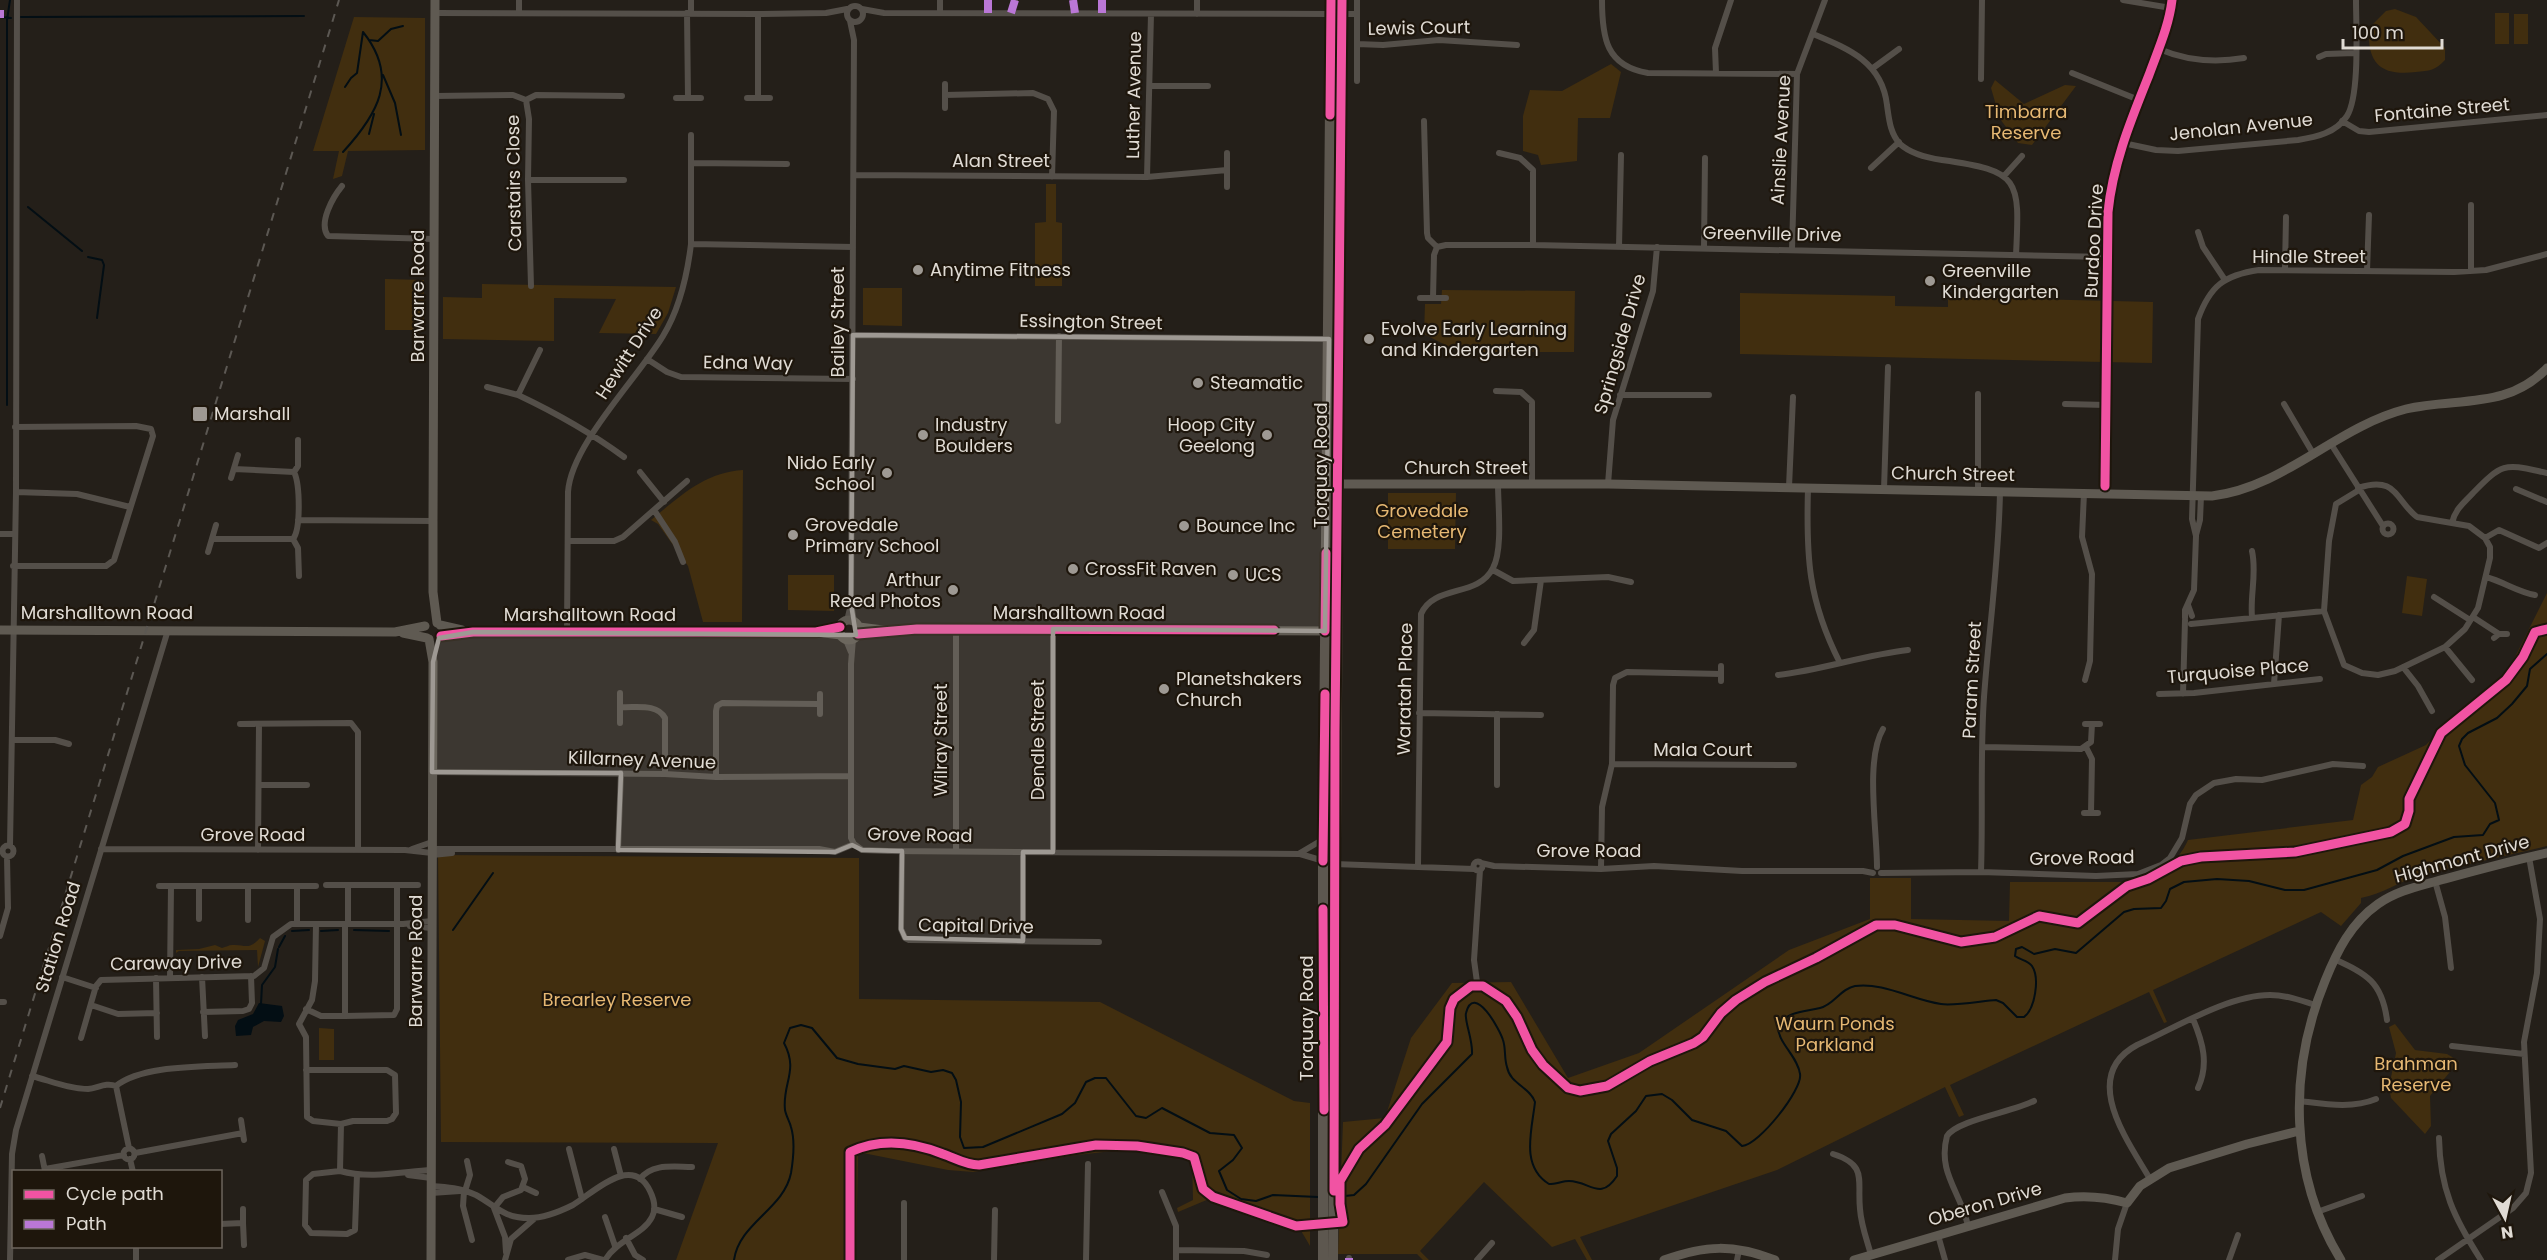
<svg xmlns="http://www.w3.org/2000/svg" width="2547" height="1260" font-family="Poppins,sans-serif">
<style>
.green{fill:#412e0f}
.water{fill:#030e14}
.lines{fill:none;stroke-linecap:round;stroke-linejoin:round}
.stream{stroke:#030e14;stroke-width:2}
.street{stroke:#544f49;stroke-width:6}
.secondary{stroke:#5f5a52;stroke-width:9}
.primary{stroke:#5d574f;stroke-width:10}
.rail{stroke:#5c5853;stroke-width:2;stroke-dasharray:8 8;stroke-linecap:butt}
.quiet{stroke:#ba77d6;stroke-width:8;stroke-dasharray:15 8;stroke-linecap:butt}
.cycleway-casing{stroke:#1e160c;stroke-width:13}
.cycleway{stroke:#f153a3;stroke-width:9}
.marked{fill:#9e9993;fill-opacity:0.2;stroke:#9e9993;stroke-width:4.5;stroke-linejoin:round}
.poi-dot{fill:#9e9993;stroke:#1e160c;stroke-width:2}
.labels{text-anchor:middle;stroke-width:4.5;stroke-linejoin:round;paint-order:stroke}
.street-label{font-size:18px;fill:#e0dbd4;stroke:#1e160c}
.park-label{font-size:18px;fill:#e6b873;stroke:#1e160c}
.poi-label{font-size:18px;fill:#e0dbd4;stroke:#1e160c;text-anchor:start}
</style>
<rect width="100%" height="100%" fill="#241f19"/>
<path class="green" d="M2395 9 2416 17 2445 48V60C2436 70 2429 71 2416 72 2381 76 2367 64 2369 28L2386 11Z
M2495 13H2509V44H2495Z
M2514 14H2528V44H2514Z
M354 17 425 18V150L348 151 342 176 333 179 339 151H313Z
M1611 64 1621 72 1610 118H1578L1577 161 1541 165 1538 155 1523 151V116L1530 90 1562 91Z
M1995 80 2024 104 2065 85 2076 86 2032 145 2018 143 2000 119 1991 88Z
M1046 184H1056V222L1062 223V286H1035V223L1046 222Z
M385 279 424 280V330H385Z
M482 284 676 287 668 313 656 334 599 333 616 299 554 298V341L443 339V297L482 298Z
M863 288H902V326L863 325Z
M1442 290 1575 291 1574 352H1459L1424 334 1425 304H1441Z
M1740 293 1895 296V306L1948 307V297L2153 302 2152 363 1740 354Z
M743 470 742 622H703L688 566 658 524 651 520C679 497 705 472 743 470Z
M1388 493H1456L1455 549H1388Z
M788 575H834V611L788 610Z
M2407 576 2427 579 2422 616 2402 613Z
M2547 593V846C2505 856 2463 865 2421 875 2400 881 2383 894 2361 898V903L2341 926 2321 912 2153 990 2167 1022 2164 1023 2149 992 1950 1085 1964 1115 1959 1117 1945 1087 1777 1170 1580 1237 1592 1260H1587L1575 1239 1552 1247 1484 1182 1420 1251 1429 1260H1423L1417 1254H1338L1343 1122 1385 1118 1411 1038 1452 983 1511 982 1568 1078 1639 1053 1789 950 1870 919V878H1911V919L2009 921 2010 882H2131C2157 875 2177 865 2188 840L2353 820 2361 785 2372 777 2378 767 2426 745 2445 725 2506 675Z
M438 855 859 858V999L1100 1002 1294 1101 1310 1103V1246L1300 1229 1209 1199 1178 1212 1177 1208 1193 1200 1192 1157 1139 1148 1077 1155 973 1172 948 1170 858 1152 856 1260H676L718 1143 441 1142Z
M260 938 265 941 258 967 257 950 179 951 176 953V950L199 949 215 945 222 948C226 947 229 945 232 945 245 944 248 951 260 938Z
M2395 1024 2415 1050 2447 1054 2459 1061 2430 1096 2431 1126 2425 1134 2391 1098 2389 1087 2396 1053 2389 1027Z
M319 1028 334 1029V1060H319Z"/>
<path class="water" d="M259 1003 282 1006 284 1016 281 1022 264 1021 253 1027 251 1035 236 1036 235 1026 238 1020 253 1014Z"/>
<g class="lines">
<path class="stream" d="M0 17 11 18
M21 17 304 16
M369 40 378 41 391 29 403 26
M383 75 395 103 401 135
M345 87 351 78 357 73 363 32
M369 134 374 114
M343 152C377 115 400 78 363 32
M28 207 82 251
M88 257 102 260 104 265 97 318
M7 405V20L10 0
M354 930 389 931
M453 930 493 873
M292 931 309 930
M321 931 338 930
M279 947 285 936
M261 1004 262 985 275 967 278 949
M1336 1197 1354 1195 1366 1184 1422 1104 1472 1054C1473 1040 1464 1020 1466 1013 1474 982 1500 1030 1503 1040 1506 1049 1504 1058 1507 1067 1510 1084 1530 1087 1535 1102 1532 1130 1520 1166 1549 1184 1556 1184 1563 1181 1569 1181 1590 1181 1600 1202 1617 1176V1168L1608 1141 1611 1134 1636 1111 1646 1096 1662 1094 1672 1100 1692 1120 1726 1131 1742 1146C1759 1145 1803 1089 1800 1074 1798 1056 1776 1042 1778 1024 1790 1011 1803 1012 1820 1008 1834 1005 1840 989 1855 986 1883 982 1913 1000 1941 1004 1954 1006 1982 1001 1996 1000L2003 1003 2017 1017H2024C2035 1009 2040 978 2032 966 2028 960 2020 960 2015 956L2016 949 2022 947 2034 954 2055 949 2076 953 2124 912 2134 909 2161 908 2166 901 2170 889 2184 882 2217 879 2249 881 2285 890H2304L2377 870 2403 856 2454 837 2483 835 2490 824 2499 820 2495 803 2465 765 2459 746 2462 739 2468 733 2497 718 2512 704 2527 686 2530 669 2547 654
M734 1260C739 1223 784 1209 791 1173 793 1161 795 1140 791 1127 790 1122 786 1116 785 1110 782 1083 799 1071 784 1043L790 1028 801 1025 812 1028 837 1058 858 1064 895 1069 904 1066 931 1072 943 1070 952 1073 956 1080 961 1102 960 1137 964 1148 983 1147 1062 1114 1075 1103 1086 1082 1095 1078H1106L1136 1116 1146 1118 1162 1108 1210 1133 1234 1135 1242 1148 1233 1160 1219 1171 1227 1190 1241 1199 1256 1201 1273 1195 1318 1197"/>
<path class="street" d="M691 0V13
M1073 0 1075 13
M1602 0C1602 38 1606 66 1648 73L1797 74
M2123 0 2171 8
M847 14a8 8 0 1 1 16 0a8 8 0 1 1-16 0Z
M862 9 884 13 1331 14
M940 12V0
M435 13 758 14 826 13 847 9
M519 13V0
M687 13 688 98
M988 13V0
M1011 13 1015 0
M1102 13V0
M1197 14V0
M1341 14H1357V0
M850 21 854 40 851 604 854 622
M1813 34C1849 49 1882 62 1887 105 1889 119 1890 133 1900 144 1911 154 1928 158 1942 160 2020 171 2020 178 2016 255
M1357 44 1383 45 1439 40 1517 45
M2159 49C2187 61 2214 63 2244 58
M2319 57 2326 54 2355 53
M1873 68 1899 49
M1716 73 1715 48 1731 0
M2072 73 2139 100
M1981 79 1982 0
M1357 81V14
M1150 86H1208
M945 95 1033 93 1048 99 1054 111 1052 177
M435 96 513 95 526 100 529 119 528 180 531 286
M676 98H701
M747 98H770
M758 98V14
M526 100 536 95 622 96
M945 108V84
M1424 121 1427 233 1428 238 1437 247
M2342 121 2359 131 2369 132 2547 115
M691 135V244
M2123 143 2156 150 2178 151 2298 140C2316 137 2336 133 2347 116 2360 95 2356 27 2356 0
M1227 153V187
M1499 153 1520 158 1533 170V245
M691 163 787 164
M1871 168 1899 142
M854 175 1147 177 1227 170
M2004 176 2022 156
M1147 177 1151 14
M528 180H624
M342 186C333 197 318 223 328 236L434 239
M2471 205V271
M2198 232 2203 247 2225 280
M1437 247 1446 245H1533L2108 257
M1619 247 1621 155
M1704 247 1705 158
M1792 249 1797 74 1825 0
M2285 269 2286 217
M2367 271 2369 215
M1420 298H1446
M1433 298 1434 255 1437 247
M853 335 1328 339
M540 350 518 395C556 413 590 432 624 457
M647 359 667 372 681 377 853 379
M487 387 518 395
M1496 391 1521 392 1532 402V484
M1620 395H1709
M2065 404 2106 405
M2284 404 2314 455
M1058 421 1059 336
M2331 444 2383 526
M234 469 294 472
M640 472 664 502
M231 478 238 455
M1608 484 1613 420 1653 291 1657 247
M1789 487 1793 397
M1808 488C1806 557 1808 600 1840 663
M2358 488C2397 475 2395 500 2417 517L2469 526 2485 538 2490 547V558L2478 608 2465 629 2445 647 2395 671 2378 675 2362 673 2344 665 2324 611 2329 541 2336 504 2359 490
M1884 489 1888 367
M2516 489 2547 502
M1978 491V394
M16 492 77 494 130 507
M2084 493 2082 537 2092 574 2090 661 2085 680
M654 510 675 542 683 562
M298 520 433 521
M2452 523C2455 509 2464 503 2473 493 2504 461 2505 464 2547 473
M2382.5 529a5.5 5.5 0 1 1 11 0a5.5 5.5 0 1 1-11 0Z
M0 534H13
M2196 535 2200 520 2201 496
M2485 538 2499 530 2539 548 2547 543
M212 539H293C301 529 300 484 294 472L298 466V440
M293 539 298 548 299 576
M568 541H614L623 537 687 481
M208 552 216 525
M13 566H106L114 560 153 436 151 429 136 426 15 427
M1493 570 1513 581 1608 577 1631 582
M2486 577C2504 582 2518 592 2535 595
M2434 597 2470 620
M2188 605 2192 616
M2252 617C2250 594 2257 574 2252 551
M2473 617 2499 634
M2185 618V610L2194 590 2196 536 2192 519 2198 319C2210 286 2224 275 2259 270L2454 272 2486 270 2547 254
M847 621 851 604
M2191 624 2324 611
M567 632 568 492C571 445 637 379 663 336 680 308 687 277 691 244L853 247
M2494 638 2499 634H2507
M853 639 851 664V838L854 844
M846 640 851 652
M1524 643 1534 630 1541 580
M2445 647 2472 680
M2403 667 2418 686 2432 711
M1778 675C1822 670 1864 655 1908 650
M1721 681V666
M2274 684 2279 615
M820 694V714
M2159 694 2194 693 2320 679
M2183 694 2185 620
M620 707C636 708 657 703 665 718V774
M1419 713 1541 715
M620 723V693
M240 724 351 723 358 732V850
M2085 724H2100
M12 740H55L69 744
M1983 747 2081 749 2091 742 2092 724
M2086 747 2092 759 2091 813
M1612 764 1794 765
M432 772 665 774 716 777 851 776
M716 777V711L717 706 722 703 819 704
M259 785H307
M1497 785V714
M2084 813H2098
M854 844 862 850 888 851 1300 854 1334 864 1474 869
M2.5 851a5.5 5.5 0 1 1 11 0a5.5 5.5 0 1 1-11 0Z
M10 846 16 492 17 0
M101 849 405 850 432 853
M412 849 432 842
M432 849H819L835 852 854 844
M258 850 259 724
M618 850 621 773
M902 851 901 929 905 938 909 940 1099 942
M956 851V629
M1053 852V629
M1300 853 1322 840
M432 855 452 853
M1473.5 866a4.5 4.5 0 1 1 9 0a4.5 4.5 0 1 1-9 0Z
M1481 863 1494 866 1601 869 1654 866 1742 871H1863L1873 873
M1418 866 1421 614C1434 584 1478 598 1493 568 1503 550 1498 506 1498 484
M1877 867C1877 830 1865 759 1883 729
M1601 869 1602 807 1612 764 1613 685 1615 678 1627 672 1721 674
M1981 872C1983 814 1980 755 1984 697 1989 629 1999 560 2000 491
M1881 873 1981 872 2096 876 2138 874 2161 865 2170 858 2182 838 2190 804 2196 795 2214 783 2236 779 2262 780 2333 764 2363 766
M2435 881 2445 917 2451 968
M326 885H418
M159 886H316
M199 886V919
M248 886V920
M297 924V886
M316 924 315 981 312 1000 299 1024 306 1037 307 1117 313 1121 341 1124 340 1171C370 1179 401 1172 431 1170
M345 924V1016L394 1015 397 1009V886
M348 924V886
M410 926 432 928
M0 936 8 908 7 857
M1023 941V852
M2334 959C2367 974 2382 982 2387 1020
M62 977 96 988
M202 977 205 1036
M156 978 157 1037
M170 978 171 886
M1477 982 1474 960 1480 870
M0 1002H4
M91 1005 118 1014 157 1013
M306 1009 321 1016H345
M203 1012 243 1011 249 1009 252 1003 251 976
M2193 1019C2203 1043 2209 1064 2198 1088
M81 1038 96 986 101 980 254 976 264 968 273 937 291 924H403L432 921
M2452 1046 2524 1054
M306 1070H387L395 1075 396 1113 392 1119 387 1121H353L341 1124
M32 1076C51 1081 69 1089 88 1089 98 1088 106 1082 116 1086L129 1148
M116 1086C142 1065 202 1067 235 1065
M2299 1101C2325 1104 2352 1109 2376 1099
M241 1120 244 1140
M2439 1138C2440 1189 2454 1218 2481 1260
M123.5 1154a5.5 5.5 0 1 1 11 0a5.5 5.5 0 1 1-11 0Z
M569 1149 582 1199
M614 1149 621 1176
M135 1153 243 1133
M1833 1154C1868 1165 1857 1180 1860 1209 1861 1225 1867 1240 1871 1255
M42 1156 45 1171
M130 1159 133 1172
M45 1169 124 1155
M340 1171 313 1174 306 1180 305 1225 311 1233 347 1234 355 1230 357 1174
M408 1175 431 1178
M640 1179C652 1163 674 1167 692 1167
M2150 1179C2128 1141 2079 1076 2137 1045 2175 1028 2228 995 2270 995 2285 995 2300 1000 2315 1005
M431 1186C447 1187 461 1188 476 1195 496 1206 503 1218 529 1218 543 1218 561 1211 573 1205 593 1193 632 1153 650 1191 654 1199 656 1209 652 1217 643 1235 618 1239 605 1260
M523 1187 536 1193
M464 1191 463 1206 472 1240
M465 1191 470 1175 467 1161
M1162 1192 1176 1226V1260
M431 1193 460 1191
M654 1209 682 1217
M2317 1212 2362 1196
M605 1217 615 1246
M243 1223 244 1245
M220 1224 243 1223V1209
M1968 1226C1961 1192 1937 1173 1947 1136 1957 1120 2013 1112 2034 1101
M1938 1235 1945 1260
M626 1238 635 1255 643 1260
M136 1246V1260
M1176 1250 1244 1251 1267 1255
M506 1252 505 1237 494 1208 503 1197 521 1190 525 1179 521 1166 508 1162
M10 1260 12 1154 16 1130 168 630
M505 1260 511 1239 534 1219
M568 1260 585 1255 603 1260
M904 1260V1203
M994 1260 995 1210
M1086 1260 1088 1164
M1349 1260V1258
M1477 1260 1492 1243
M1737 1260 1739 1250
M2115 1260 2118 1229 2127 1203
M2229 1260 2238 1235
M2438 1260 2513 1208 2526 1193 2531 1173 2524 1042 2537 973 2540 919 2529 857"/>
<path class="secondary" d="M435 0 433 521V592L437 623
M1333 484H1608L2212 496C2285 487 2336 427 2406 409 2457 397 2507 410 2547 368
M2104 494 2108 212C2113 163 2131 120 2149 75 2158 50 2169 26 2172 0
M839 630a10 10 0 1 1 20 0a10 10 0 1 1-20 0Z
M440 625 462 630
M859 627 891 631 917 629 1331 631
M0 630 395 632 425 626
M403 633 427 638
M441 636 473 632H816L841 635
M429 639 433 662 431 1260
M1664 1260C1706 1245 1733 1244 1775 1260
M1854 1260 2065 1198C2087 1195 2106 1197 2127 1203L2140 1186 2169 1168 2247 1144 2299 1131
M2341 1260C2289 1176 2288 1071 2325 981 2337 951 2351 923 2378 904 2397 891 2416 887 2437 881 2474 871 2510 861 2547 853"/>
<path class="primary" d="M1323 1260V861L1331 0
M1333 1260 1342 0"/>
<path class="rail" d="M0 1108 339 0"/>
<path class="quiet" d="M1073 0 1075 13
M988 13V0
M1011 13 1015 0
M1102 13V0
M0 14H4
M1349 1260V1258"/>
<g class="cycleway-casing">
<path id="cycleway" d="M1330 115 1331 0
M2105 486 2108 212C2113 163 2131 120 2149 75 2158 50 2169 26 2172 0
M1325 631 1326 553
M858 634 917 629 1274 630
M441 636 473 632H816L840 627
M1323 861 1325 694
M1323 909 1324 1110
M1334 1191 1335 733 1342 0
M850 1260V1152C880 1138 913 1142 943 1154 955 1158 965 1165 979 1165L1096 1145 1137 1146 1183 1153 1194 1157 1203 1189 1213 1197 1296 1226 1343 1222 1340 1204V1181L1359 1149 1385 1125 1447 1042 1450 1008 1454 999 1471 986H1483L1506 1001 1517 1017 1532 1050 1543 1065 1568 1088 1580 1091 1607 1086 1650 1061 1694 1043 1703 1037 1721 1013 1736 1000 1765 982 1816 958 1876 925H1895L1961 942 1995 937 2039 916 2078 923 2127 886 2148 879 2181 861 2201 857 2295 852 2391 832 2405 824 2409 811V799L2441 733 2506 680 2523 657 2535 632 2547 629"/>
</g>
<use href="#cycleway" class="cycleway"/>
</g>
<path class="marked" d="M853 335 1329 339 1325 631 1053 629V852H1023V941L905 938 901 929 902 851 862 850 852 845 835 852 618 850 621 773 432 772 433 662 439 638 473 632 856 635 851 604Z"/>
<g class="poi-dot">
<circle cx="918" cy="270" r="6"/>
<circle cx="1930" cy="281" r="6"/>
<circle cx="1369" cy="339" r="6"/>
<circle cx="1198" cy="383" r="6"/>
<rect x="192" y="406" width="16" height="16" rx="3"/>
<circle cx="923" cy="435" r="6"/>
<circle cx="1267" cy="435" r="6"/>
<circle cx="887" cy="473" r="6"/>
<circle cx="1184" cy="526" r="6"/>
<circle cx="793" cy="535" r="6"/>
<circle cx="1073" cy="569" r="6"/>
<circle cx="1233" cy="575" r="6"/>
<circle cx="953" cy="590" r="6"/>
<circle cx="1164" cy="689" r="6"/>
</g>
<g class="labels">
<g class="street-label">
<text transform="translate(1419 28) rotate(-1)" y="6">Lewis Court</text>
<text transform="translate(1134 95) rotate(-89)" y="6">Luther Avenue</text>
<text transform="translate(2442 110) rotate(-5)" y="6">Fontaine Street</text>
<text transform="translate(2241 127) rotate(-6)" y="6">Jenolan Avenue</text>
<text transform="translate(1781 140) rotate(-87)" y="6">Ainslie Avenue</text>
<text x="1001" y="167">Alan Street</text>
<text transform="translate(514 183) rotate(-91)" y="6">Carstairs Close</text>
<text transform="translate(1772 234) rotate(1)" y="6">Greenville Drive</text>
<text transform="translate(2094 241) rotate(-87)" y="6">Burdoo Drive</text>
<text x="2309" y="263">Hindle Street</text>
<text transform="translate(418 296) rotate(-90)" y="6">Barwarre Road</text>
<text transform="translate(838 322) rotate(-90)" y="6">Bailey Street</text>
<text transform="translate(1091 322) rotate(1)" y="6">Essington Street</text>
<text transform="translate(1620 344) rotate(-74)" y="6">Springside Drive</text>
<text transform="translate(629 353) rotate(-57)" y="6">Hewitt Drive</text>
<text transform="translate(748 363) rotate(1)" y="6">Edna Way</text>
<text transform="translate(1321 465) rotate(-90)" y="6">Torquay Road</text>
<text x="1466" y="474">Church Street</text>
<text transform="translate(1953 474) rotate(1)" y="6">Church Street</text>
<text x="107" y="619">Marshalltown Road</text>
<text x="1079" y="619">Marshalltown Road</text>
<text x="590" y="621">Marshalltown Road</text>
<text transform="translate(2238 671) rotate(-5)" y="6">Turquoise Place</text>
<text transform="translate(1972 680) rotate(-87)" y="6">Param Street</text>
<text transform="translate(1405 689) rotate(-89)" y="6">Waratah Place</text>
<text transform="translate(941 740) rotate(-90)" y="6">Wilray Street</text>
<text transform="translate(1038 740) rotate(-90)" y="6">Dendle Street</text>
<text x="1703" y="756">Mala Court</text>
<text transform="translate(642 760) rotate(2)" y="6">Killarney Avenue</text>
<text x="253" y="841">Grove Road</text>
<text transform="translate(920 835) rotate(1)" y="6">Grove Road</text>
<text x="1589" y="857">Grove Road</text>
<text transform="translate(2082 858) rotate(-1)" y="6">Grove Road</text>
<text transform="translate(2462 859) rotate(-15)" y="6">Highmont Drive</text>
<text transform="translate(976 926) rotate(1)" y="6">Capital Drive</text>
<text transform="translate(58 937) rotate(-73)" y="6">Station Road</text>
<text transform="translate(416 961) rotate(-90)" y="6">Barwarre Road</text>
<text transform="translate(176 963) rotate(-1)" y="6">Caraway Drive</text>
<text transform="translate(1307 1018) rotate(-90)" y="6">Torquay Road</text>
<text transform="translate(1985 1204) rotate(-16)" y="6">Oberon Drive</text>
</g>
<g class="park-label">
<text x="2026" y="118">Timbarra<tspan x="2026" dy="21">Reserve</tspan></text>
<text x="1422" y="517">Grovedale<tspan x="1422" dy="21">Cemetery</tspan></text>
<text x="617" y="1006">Brearley Reserve</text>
<text x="1835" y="1030">Waurn Ponds<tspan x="1835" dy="21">Parkland</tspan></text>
<text x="2416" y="1070">Brahman<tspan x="2416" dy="21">Reserve</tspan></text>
</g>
<g class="poi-label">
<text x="930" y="276">Anytime Fitness</text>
<text x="1942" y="277">Greenville<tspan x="1942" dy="21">Kindergarten</tspan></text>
<text x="1381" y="335">Evolve Early Learning<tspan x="1381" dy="21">and Kindergarten</tspan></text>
<text x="1210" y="389">Steamatic</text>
<text x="214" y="420">Marshall</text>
<text x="935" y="431">Industry<tspan x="935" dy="21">Boulders</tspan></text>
<text x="1255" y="431" text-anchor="end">Hoop City<tspan x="1255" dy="21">Geelong</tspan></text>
<text x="875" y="469" text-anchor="end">Nido Early<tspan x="875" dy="21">School</tspan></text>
<text x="805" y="531">Grovedale<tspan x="805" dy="21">Primary School</tspan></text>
<text x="1196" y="532">Bounce Inc</text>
<text x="1085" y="575">CrossFit Raven</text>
<text x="1245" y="581">UCS</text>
<text x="941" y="586" text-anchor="end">Arthur<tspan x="941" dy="21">Reed Photos</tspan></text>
<text x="1176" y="685">Planetshakers<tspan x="1176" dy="21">Church</tspan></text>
</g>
</g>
<rect x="12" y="1170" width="210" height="78" fill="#1e160c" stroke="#6c655c" stroke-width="1.5"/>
<rect x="24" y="1190" width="30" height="9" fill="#f153a3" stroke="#6c655c" stroke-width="1.5"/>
<text x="66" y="1200" font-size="18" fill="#e0dbd4">Cycle path</text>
<rect x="24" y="1220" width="30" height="9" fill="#ba77d6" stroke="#6c655c" stroke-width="1.5"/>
<text x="66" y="1230" font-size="18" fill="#e0dbd4">Path</text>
<g transform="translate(2505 1218) rotate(172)" stroke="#1e160c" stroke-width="4.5" paint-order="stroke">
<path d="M0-4.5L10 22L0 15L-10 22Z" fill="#e0dbd4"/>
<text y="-9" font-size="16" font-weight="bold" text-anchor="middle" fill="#e0dbd4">N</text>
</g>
<path d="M2343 39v9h99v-9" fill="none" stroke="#e0dbd4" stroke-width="3"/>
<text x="2352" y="39" font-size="18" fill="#e0dbd4" stroke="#1e160c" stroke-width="4.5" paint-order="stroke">100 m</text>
</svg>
